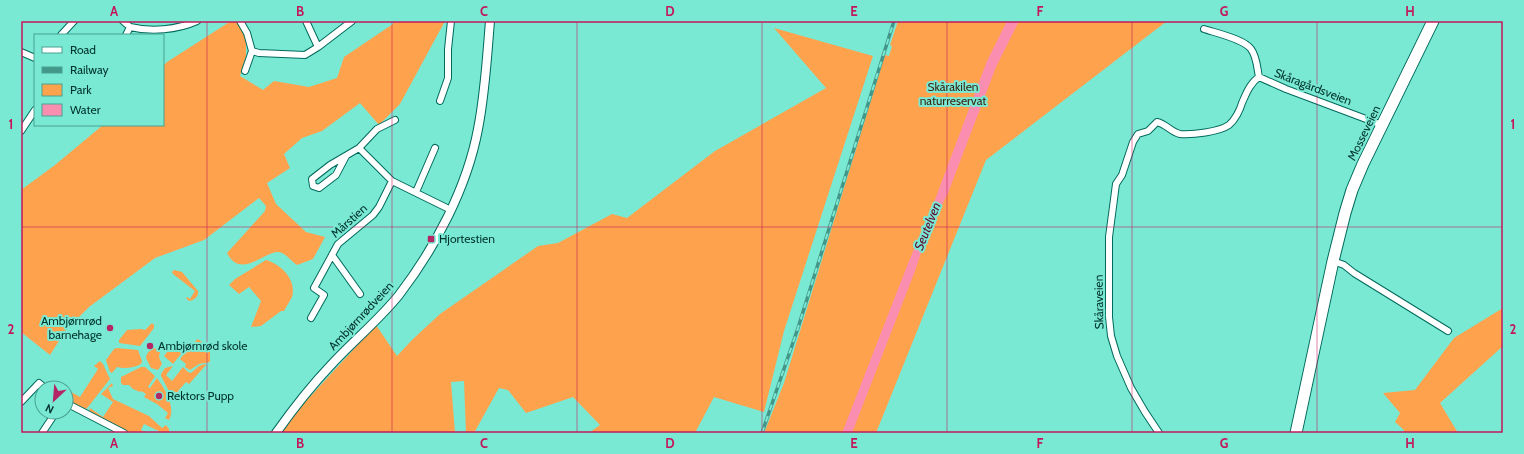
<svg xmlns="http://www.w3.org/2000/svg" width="1524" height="454" font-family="Cabin,sans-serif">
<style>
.green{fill:#ffa24d}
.water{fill:#fa8eb1}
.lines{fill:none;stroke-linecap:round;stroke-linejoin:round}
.street-casing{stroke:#006a5c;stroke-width:8}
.secondary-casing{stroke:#006a5c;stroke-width:10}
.highway-casing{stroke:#006a5c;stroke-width:13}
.street{stroke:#fff;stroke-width:6}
.secondary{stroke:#fff;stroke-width:8}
.highway{stroke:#fff;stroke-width:11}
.rail-casing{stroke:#439788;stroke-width:3.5}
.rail{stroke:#7ae9d4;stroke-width:2;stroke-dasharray:6;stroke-linecap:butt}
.grid{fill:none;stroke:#c2185b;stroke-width:1;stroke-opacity:0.55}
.poi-dot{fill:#b32864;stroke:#7ae9d4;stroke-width:1.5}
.labels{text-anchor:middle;stroke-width:4;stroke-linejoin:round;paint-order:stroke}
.park-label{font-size:12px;fill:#3a2616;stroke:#7ae9d4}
.street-label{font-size:12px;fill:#00342d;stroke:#7ae9d4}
.poi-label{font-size:12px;fill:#00342d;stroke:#7ae9d4;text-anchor:start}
.water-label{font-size:13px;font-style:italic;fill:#600b31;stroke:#7ae9d4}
.neatline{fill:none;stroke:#c2185b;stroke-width:1.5}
.grid-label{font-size:13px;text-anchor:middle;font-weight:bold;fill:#c2185b}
</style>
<rect width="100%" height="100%" fill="#7ae9d4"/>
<path class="green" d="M231 21H238L246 37V56L240 76 263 90 274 81 309 87 337 78 344 57 393 24 394 21H445L400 104 379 125 360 103 322 131 302 138 284 154 290 168 267 183 276 204 306 232 325 237 313 259 297 265C292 262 287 255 282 253 268 246 242 282 227 253L265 211 266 206 259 198 204 240 155 258 89 307 66 330 50 355 21 332V190L55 165 103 125H163V66L167 62Z
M898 21H1167L986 160 876 433H764L784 383 885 55 889 56 892 46 890 45Z
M774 28 873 56 784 331 764 412 714 397 695 433H589L600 425 573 397 526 413 508 390 499 388 474 433H466L464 381 451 382 455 433H280L296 412 376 325 397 356 412 340 440 314 538 246 558 243 612 214 627 218 715 151 826 88Z
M266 260C281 264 297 280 292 297 290 301 286 307 284 311H281L261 326 251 327 261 301 249 287 239 294 229 285 235 279Z
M174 270 182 272 198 291C199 296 195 300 189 301L186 298 187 297 190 299 195 291 173 274 172 272Z
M1503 308V346L1440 403 1458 433H1403L1404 430 1395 422 1400 413 1383 393 1415 390 1454 338Z
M152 323 154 325V328L140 346 119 343V340L127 330 141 329 145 330Z
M198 339 210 349V362L199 364 190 370 185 367 186 364 180 359 192 344Z
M175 342 184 350 173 364 164 356Z
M153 347 160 352 159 357 162 364 158 370 151 368 146 358 147 354Z
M117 348 138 350 142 361 141 364C134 368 124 369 117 367L112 373 110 372 106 360 114 349Z
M100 361 103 364 110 379 88 407 86 409H82L66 400V389L80 397 98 369 94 366Z
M205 364 206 365 189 384 186 382 178 391 179 395 174 401 161 376V374L165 368 173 366 166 375 172 381 183 367 188 372 191 373 199 366Z
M141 367H145L155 376 148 387 150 388 157 378C165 389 176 407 169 420L165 418 168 413 157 404 144 397 146 394 141 391 140 392 133 389 129 385H123L121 383V377Z
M112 383 113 386 108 388 113 399 149 416 162 428 166 425 169 429V433H163L144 424 141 430 146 433H129L89 413 90 408 103 417 113 402 101 394Z"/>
<path class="water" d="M1007 21H1019L996 67 948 193 927 235 915 271 852 433H842L909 261 933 205 987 61Z"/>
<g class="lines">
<g class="street-casing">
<path id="street" d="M123 21 130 27
M240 21 247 33 252 51 245 71
M306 21 318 47
M1204 29C1216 33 1244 39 1251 49 1257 57 1257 68 1259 77
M61 35 74 21
M126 35 130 27C151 32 177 30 197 21
M252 51 259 53 305 55 318 47 352 21
M21 52 35 58
M440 101 448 78V49L451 21
M21 131 35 110
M359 148 377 129 395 120
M346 156 336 175 319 188 313 186 312 179 330 165 359 148 392 181 451 210
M416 192 435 148
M332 255 360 294
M1333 261 1344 265 1354 273 1448 331
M311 318 324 295 314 288 338 244 373 215 379 207 392 181
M21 402 39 383 45 388
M66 403 124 433
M42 433 56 412
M1159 433 1145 412 1131 388 1117 356 1111 336 1109 317V237L1116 184 1122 175 1133 142 1138 134 1148 131 1157 122C1166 124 1171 132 1180 134 1192 135 1219 132 1229 125 1235 120 1240 110 1242 103 1246 94 1250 83 1259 77L1286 89 1382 125"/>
</g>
<g class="secondary-casing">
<path id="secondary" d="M276 433C293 409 311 386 331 365 353 341 379 320 399 295 435 248 467 188 478 129 485 94 487 57 490 21"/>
</g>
<g class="highway-casing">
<path id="highway" d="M1296 433 1333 261 1345 213 1352 190 1363 164 1433 21"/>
</g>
<use href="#street" class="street"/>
<use href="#secondary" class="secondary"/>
<use href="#highway" class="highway"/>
<g class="rail-casing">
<path id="rail" d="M762 433 798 328 894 21"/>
</g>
<use href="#rail" class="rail"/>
</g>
<path class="grid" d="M207 21V433M392 21V433M577 21V433M762 21V433M947 21V433M1132 21V433M1317 21V433M21 227H1503"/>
<g class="poi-dot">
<rect x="427" y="235" width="8" height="8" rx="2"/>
<circle cx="110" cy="328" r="4"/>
<circle cx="150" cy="346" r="4"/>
<circle cx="159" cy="396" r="4"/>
</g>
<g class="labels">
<g class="park-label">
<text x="953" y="91">Skårakilen<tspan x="953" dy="14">naturreservat</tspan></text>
</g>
<g class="street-label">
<text transform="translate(1313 87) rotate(21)" y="4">Skåragårdsveien</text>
<text transform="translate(1364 133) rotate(-64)" y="4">Mosseveien</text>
<text transform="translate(349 221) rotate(-42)" y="4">Mårstien</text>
<text transform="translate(1099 302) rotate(-91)" y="4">Skåraveien</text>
<text transform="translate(361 316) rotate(-47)" y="4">Ambjørnrødveien</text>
</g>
<g class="poi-label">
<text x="439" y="243">Hjortestien</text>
<text x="102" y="325" text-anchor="end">Ambjørnrød<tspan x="102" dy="14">barnehage</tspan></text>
<text x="158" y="350">Ambjørnrød skole</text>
<text x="167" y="400">Rektors Pupp</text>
</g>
<g class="water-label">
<text transform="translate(927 226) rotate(-68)" y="5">Seutelven</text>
</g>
</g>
<rect width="1524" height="454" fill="none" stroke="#7ae9d4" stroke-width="44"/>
<rect x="34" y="34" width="130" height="92" fill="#7ae9d4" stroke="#49a191"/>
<rect x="42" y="47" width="20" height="6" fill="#ffffff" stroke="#49a191"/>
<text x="70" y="54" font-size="12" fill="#00342d">Road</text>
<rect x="42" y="67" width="20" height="6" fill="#439788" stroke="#49a191"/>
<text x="70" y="74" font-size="12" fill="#00342d">Railway</text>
<rect x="42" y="84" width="20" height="12" fill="#ffa24d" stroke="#49a191"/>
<text x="70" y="94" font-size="12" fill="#00342d">Park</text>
<rect x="42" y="104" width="20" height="12" fill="#fa8eb1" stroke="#49a191"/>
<text x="70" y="114" font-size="12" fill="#00342d">Water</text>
<g transform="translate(54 400) rotate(206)"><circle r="19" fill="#7ae9d4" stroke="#49a191"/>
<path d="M0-3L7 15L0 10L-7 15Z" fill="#b32864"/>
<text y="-6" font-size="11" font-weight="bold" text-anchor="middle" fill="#00342d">N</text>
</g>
<rect x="22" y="22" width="1480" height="410" class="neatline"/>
<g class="grid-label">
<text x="114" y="16">A</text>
<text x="300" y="16">B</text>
<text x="484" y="16">C</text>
<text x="670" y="16">D</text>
<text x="854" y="16">E</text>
<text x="1040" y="16">F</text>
<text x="1224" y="16">G</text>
<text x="1410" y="16">H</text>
<text x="11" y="129">1</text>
<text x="1513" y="129">1</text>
<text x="11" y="334">2</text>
<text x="1513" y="334">2</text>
<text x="114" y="448">A</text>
<text x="300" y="448">B</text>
<text x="484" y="448">C</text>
<text x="670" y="448">D</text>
<text x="854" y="448">E</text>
<text x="1040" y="448">F</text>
<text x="1224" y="448">G</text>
<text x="1410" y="448">H</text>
</g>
</svg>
